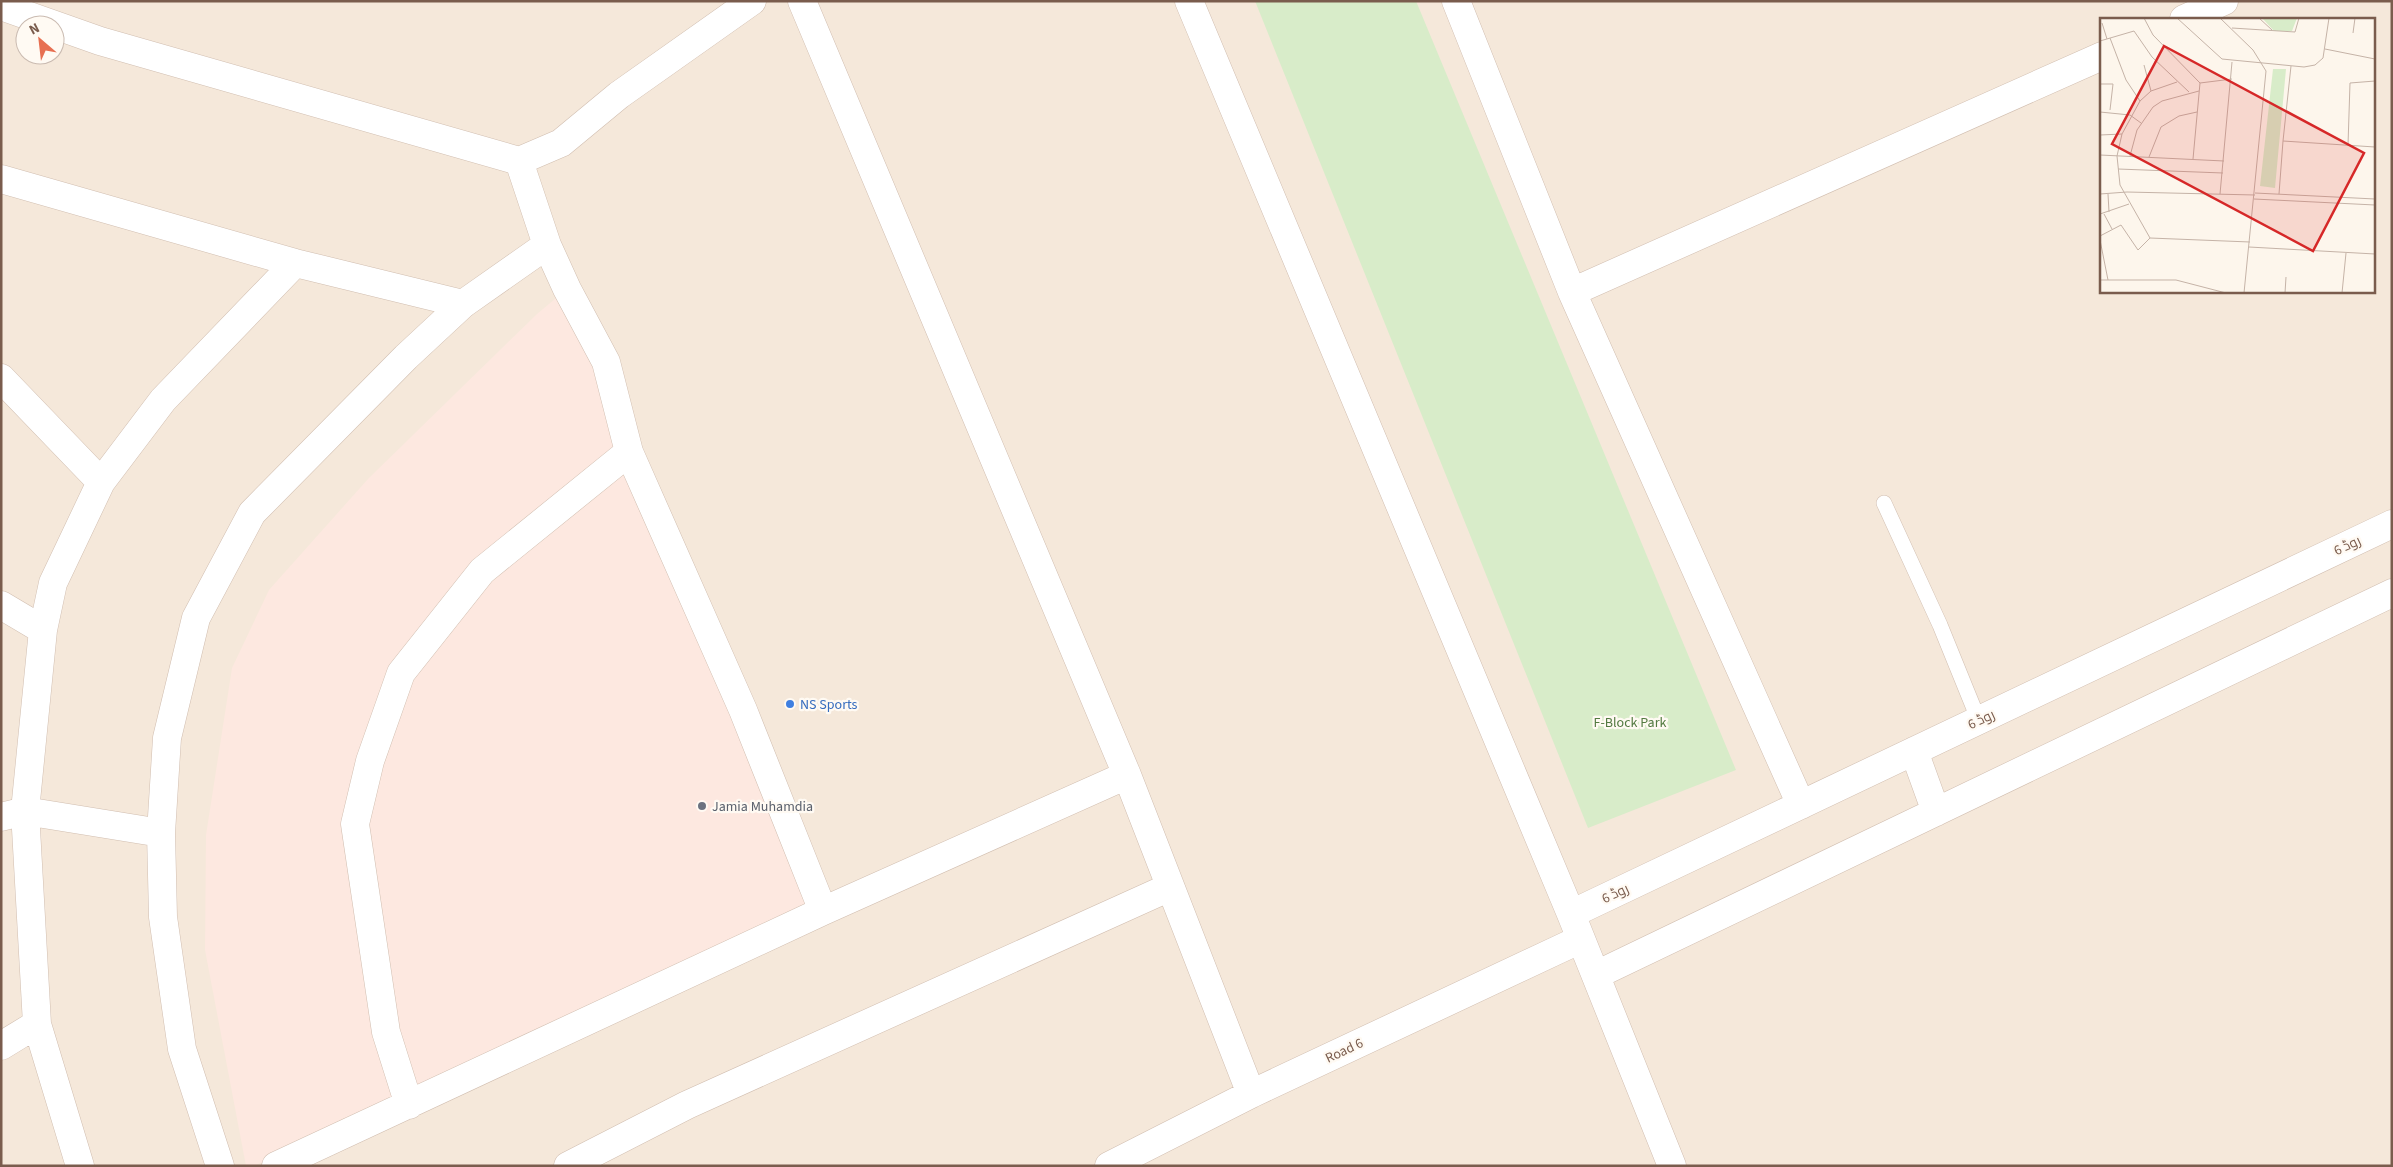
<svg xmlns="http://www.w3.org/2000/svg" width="2393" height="1167" font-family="'Source Sans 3',Cairo,sans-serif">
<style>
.residential{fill:#f5e8da;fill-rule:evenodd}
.commercial{fill:#fde8e0}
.green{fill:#d8ecc9}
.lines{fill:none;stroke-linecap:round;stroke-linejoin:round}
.lane-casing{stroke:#d1beb0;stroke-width:16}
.street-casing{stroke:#d1beb0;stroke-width:29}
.lane{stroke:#fff;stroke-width:15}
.street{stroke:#fff;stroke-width:28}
.shop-dot{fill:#3f7fe0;stroke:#fffaf3;stroke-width:2}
.worship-dot{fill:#6b7280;stroke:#fffaf3;stroke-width:2}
.labels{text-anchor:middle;stroke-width:4.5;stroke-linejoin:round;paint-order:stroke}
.street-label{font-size:14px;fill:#7a5c4d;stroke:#fffaf3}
.shop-label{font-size:14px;fill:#366cbe;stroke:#fffaf3;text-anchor:start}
.park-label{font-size:14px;fill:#537a41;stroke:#fffaf3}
.worship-label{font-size:14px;fill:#5b616d;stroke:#fffaf3;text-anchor:start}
.inset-road{fill:none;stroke:#c5b3a7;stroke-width:1}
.view{fill:#d62828;fill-opacity:0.15;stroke:#d62828;stroke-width:2.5}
.inset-edge{fill:none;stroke:#7a5c4d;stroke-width:2.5}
</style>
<rect width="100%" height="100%" fill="#fdf6ec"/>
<path class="residential" d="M1 1H2392V1166H1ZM2102 19H2374V291H2102ZM25 25H55V55H25Z"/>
<path class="commercial" d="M567 289 810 904 254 1166H246L205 950 206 835 232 668 269 590 368 479 537 314Z"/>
<path class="green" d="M1255 1H1416L1736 770 1588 828Z"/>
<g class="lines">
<g class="lane-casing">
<path id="lane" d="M1884 503 1940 625 1979 721"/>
</g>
<g class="street-casing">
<path id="street" d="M802 1 1127 775 1251 1094
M1189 1 1571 914 1672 1166
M1456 1 1572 292
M1 6 100 41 519 161 561 143 619 95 752 1
M2184 19 2224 1
M519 161 547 245 567 289 606 362 629 452 743 710 823 911
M1 179 295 263 463 304
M1 378 101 482
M1 605 43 630
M1914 751 1936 812
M1801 805 1572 292 2102 56
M1 817 25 811 161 833
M1571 914 2392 524
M1596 975 2392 593
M1 1046 37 1024
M409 1105 386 1032 355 824 370 761 401 673 482 571 629 452
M80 1166 37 1024 25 811 43 630 53 583 101 482 163 400 295 263
M220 1166 182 1049 163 917 161 833 167 738 196 618 252 513 406 357 463 304 547 245
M276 1166 823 911 1127 775
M568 1166 687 1105 1170 887
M1109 1166 1251 1094 1581 939"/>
</g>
<use href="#lane" class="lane"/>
<use href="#street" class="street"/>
</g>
<circle class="shop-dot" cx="790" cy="704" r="5"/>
<circle class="worship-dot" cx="702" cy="806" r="5"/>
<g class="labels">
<g class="street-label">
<text transform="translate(2347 545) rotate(-25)" y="5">روڈ 6</text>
<text transform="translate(1981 719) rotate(-25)" y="5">روڈ 6</text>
<text transform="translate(1615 893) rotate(-25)" y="5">روڈ 6</text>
<text transform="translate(1344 1050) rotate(-25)" y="5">Road 6</text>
</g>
<g class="shop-label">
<text x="800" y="709">NS Sports</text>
</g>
<g class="park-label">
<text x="1630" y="727">F-Block Park</text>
</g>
<g class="worship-label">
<text x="712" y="811">Jamia Muhamdia</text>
</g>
</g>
<g transform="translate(2100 18)">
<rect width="275" height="275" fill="#fdf6ec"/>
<path d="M197 0 192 13H174L163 1ZM173 51H186L175 170 160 168Z" fill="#d8ecc9"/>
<path class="inset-road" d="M44 0 53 17 100 65 132 61M77 0 122 41 204 49 215 47 223 40 229 0M120 0 153 32 166 53 144 275M159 0 172 12M2 5 7 21M132 10 195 14 199 0M253 15 255 0M10 20 26 62 40 83M0 23 34 13 52 39 89 74M225 31 275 41M44 47 51 73M0 66H13L10 92M0 94 30 97 41 105M0 117 22 116M183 123 191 48M248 127 250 65 275 63M0 137 124 143M30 138 37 112 53 89 62 83 99 73M49 139 61 109 79 98 97 94M93 141 100 65M18 151 123 155M155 175 275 181M0 176 27 174 155 177M8 176 9 194M120 176 132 44M179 176 183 123 275 129M154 181 275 187M0 196 29 186M4 196 12 211M0 218 21 207 38 232 50 220 150 224M50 220 20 167 17 138 22 116 40 83 51 73 77 64M0 222 8 262M149 229 275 236M0 262H76L126 275M185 275 186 259M242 275 246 235"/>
<path class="view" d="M64 28 264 135 213 233 12 126Z"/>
<rect width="275" height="275" class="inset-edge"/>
</g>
<rect width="2393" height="1167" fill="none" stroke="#7a5c4d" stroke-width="5"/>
<g transform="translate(40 40) rotate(332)"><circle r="24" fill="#fffaf3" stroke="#cabbb1"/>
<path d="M0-4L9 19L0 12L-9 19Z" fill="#e76f51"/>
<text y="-8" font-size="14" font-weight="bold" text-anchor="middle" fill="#7a5c4d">N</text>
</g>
</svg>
